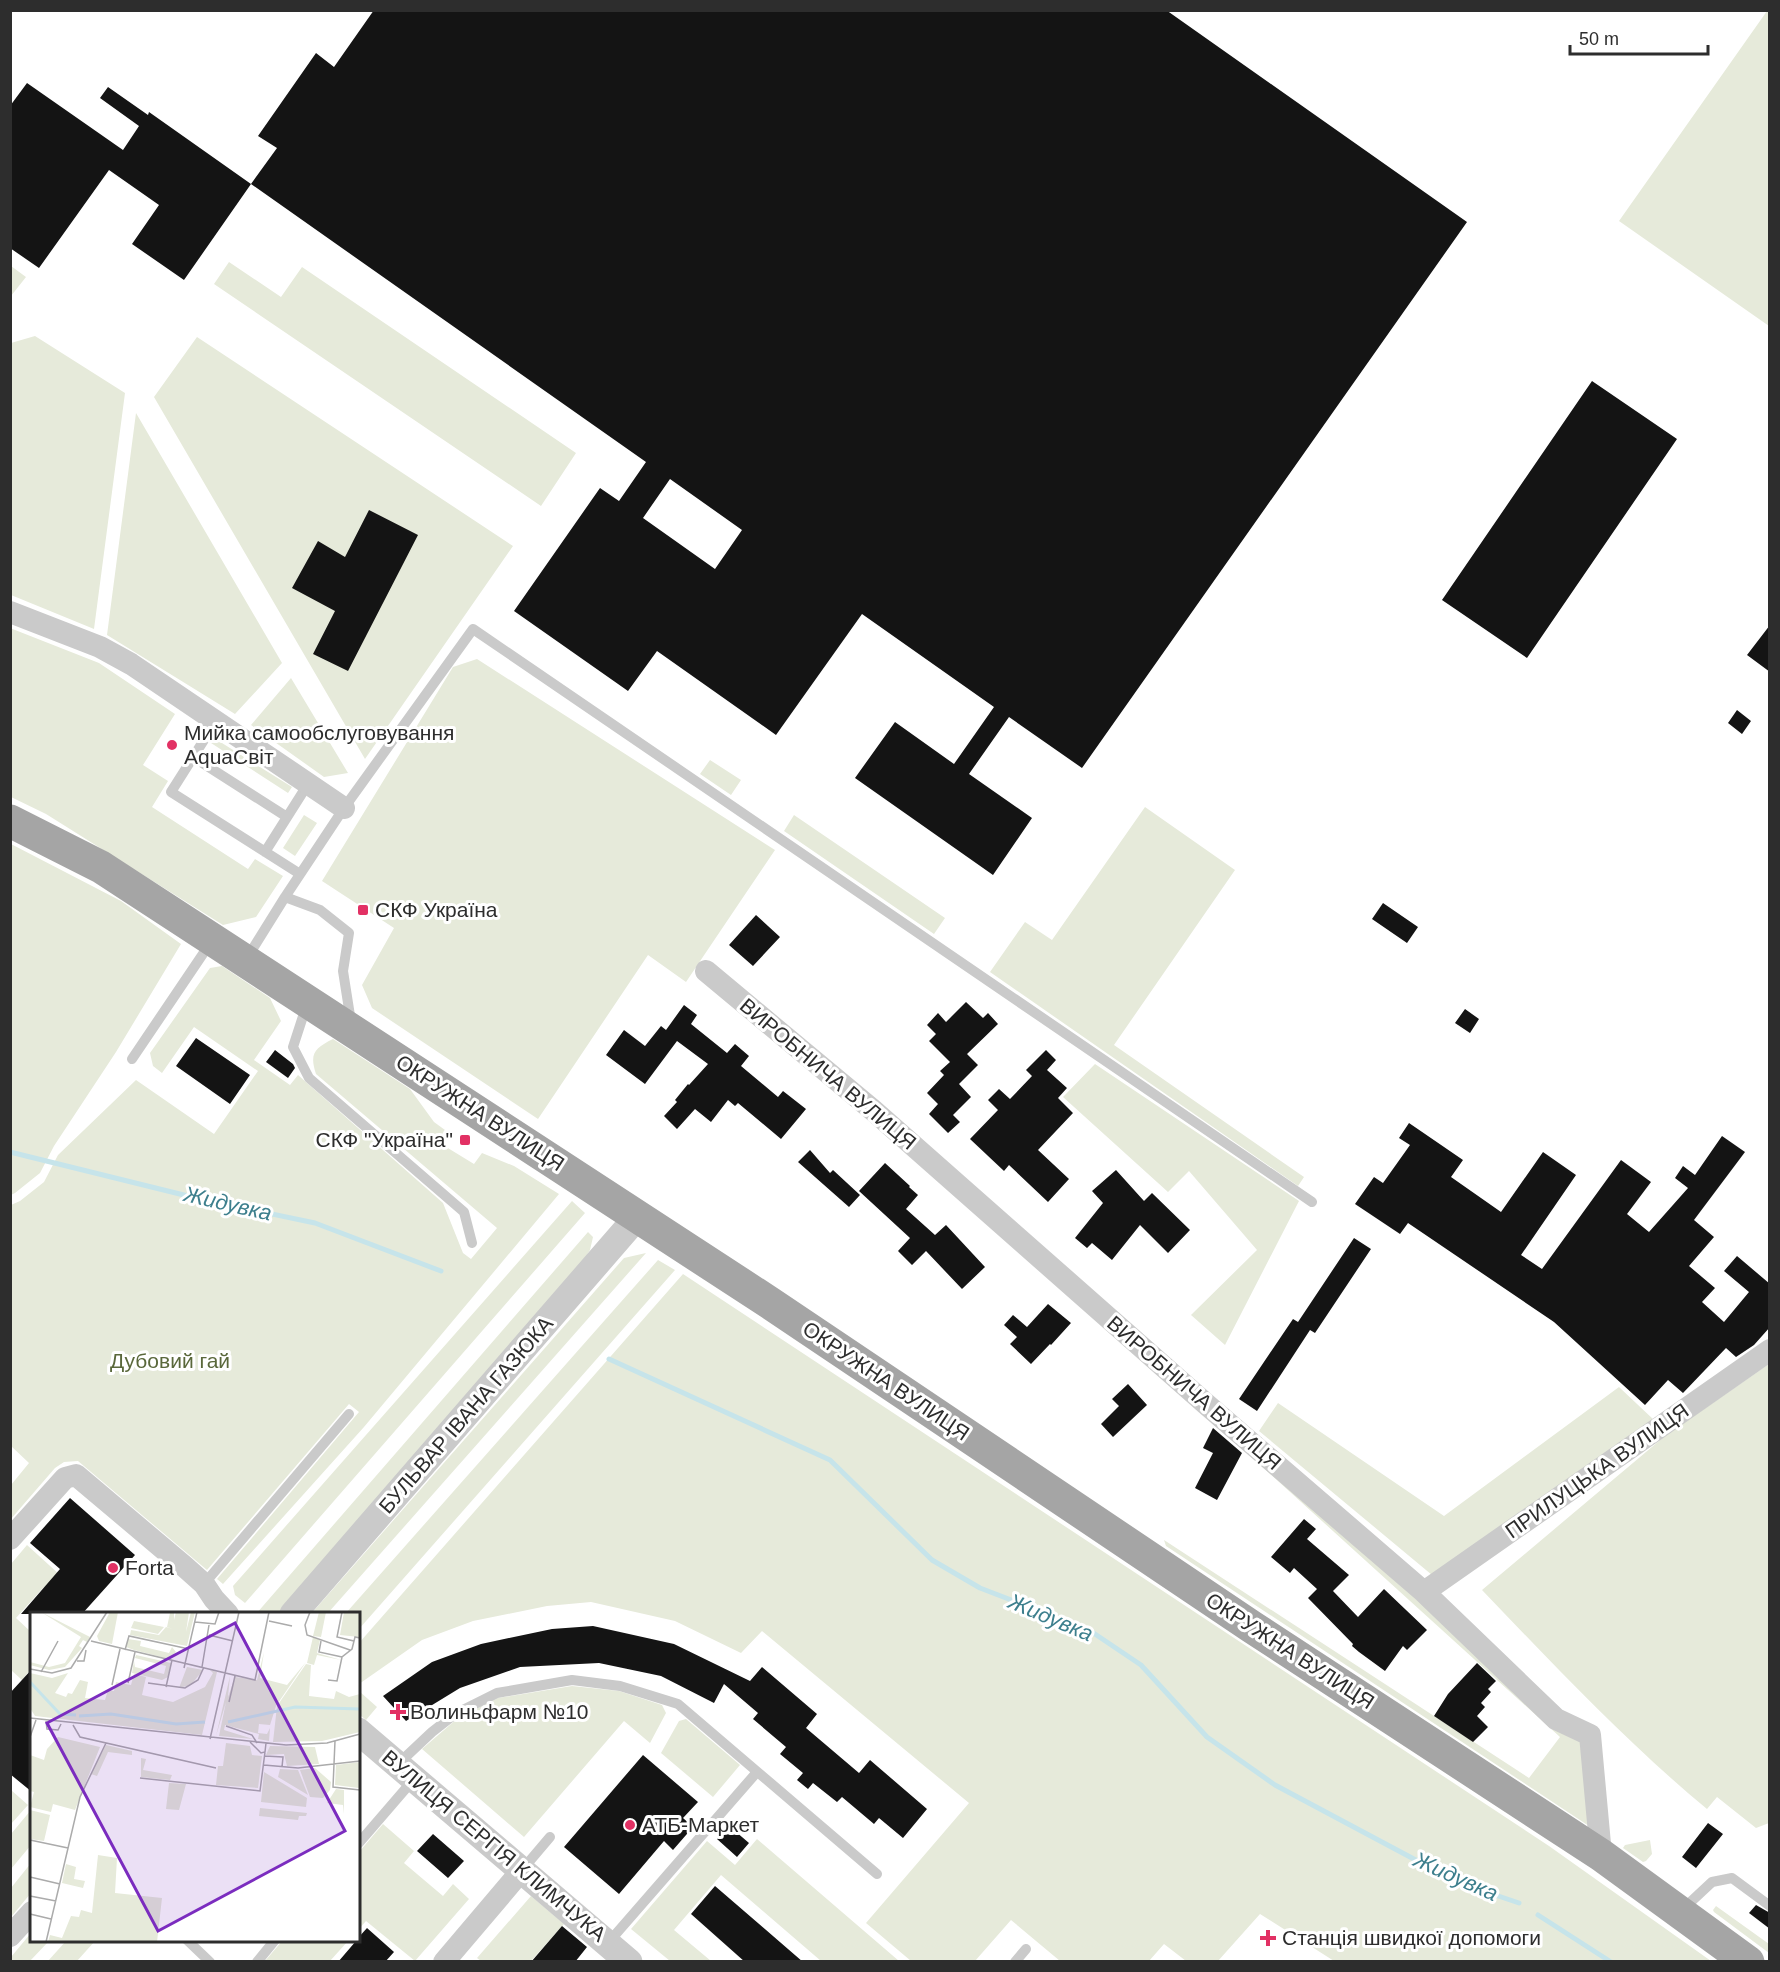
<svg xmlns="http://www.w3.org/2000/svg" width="1780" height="1972" font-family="Helvetica,sans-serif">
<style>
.green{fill:#e6eada}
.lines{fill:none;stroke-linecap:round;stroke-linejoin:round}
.stream{stroke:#c6e4ea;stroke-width:5}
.building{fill:#141414;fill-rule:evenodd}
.service{stroke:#cacaca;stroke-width:10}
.minor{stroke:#cacaca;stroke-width:22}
.tertiary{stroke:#cacaca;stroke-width:27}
.primary{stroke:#a5a5a5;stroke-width:33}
.poi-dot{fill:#e23164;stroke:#fff;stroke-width:2}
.labels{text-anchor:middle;stroke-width:6;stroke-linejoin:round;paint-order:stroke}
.poi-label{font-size:21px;fill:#2d2d2d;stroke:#fff;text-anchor:start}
.street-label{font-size:21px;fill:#2d2d2d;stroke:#fff}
.park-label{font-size:21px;fill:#5a683b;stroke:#fff}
.water-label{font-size:22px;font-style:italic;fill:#3d7f8d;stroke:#fff}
.inset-river{fill:none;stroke:#c6e4ea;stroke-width:3}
.inset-road{fill:none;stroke:#ababab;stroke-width:1.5}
.view{fill:#7b2cbf;fill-opacity:0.15;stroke:#7b2cbf;stroke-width:3}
.inset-edge{fill:none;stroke:#2d2d2d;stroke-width:3}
</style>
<rect width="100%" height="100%" fill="#fff"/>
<path class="green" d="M1767 11H1770L1769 326 1619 221Z
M229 262 281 297 302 267 576 453 541 506 214 284Z
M11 266 26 277 11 296Z
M35 336 125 393 94 629 11 595V343Z
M197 337 513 546 365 759 154 397Z
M136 413 282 663 235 714 107 635Z
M10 628 99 663 175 714 143 765 168 781 152 807 248 869 255 859 283 876 256 917 223 925 46 814 11 797Z
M477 659 775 850 686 982 648 955 538 1119 372 1008 362 985 394 928 322 881 453 667Z
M291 678 348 773 324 777 251 725Z
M214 738 292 787 288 793 211 743Z
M710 760 741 780 731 795 700 774Z
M1145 807 1235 870 1114 1045 1304 1177 1298 1186 990 972 1025 922 1052 940Z
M304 815 317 823 295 856 283 848Z
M794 815 945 918 934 934 784 831Z
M11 844 121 901 181 944 116 1052 54 1146 40 1173 15 1193 11 1195Z
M222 966 270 998 281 1021 254 1060 290 1085 298 1075 443 1203 463 1253 471 1259 497 1228 316 1074C309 1053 315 1048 333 1039L410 1089 434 1122 445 1130 438 1142 474 1164 482 1153 514 1166 559 1194 364 1427 223 1584 217 1579 359 1412 349 1404 207 1570 78 1461 64 1462 55 1468 10 1520 11 1485 29 1463 11 1446V1205L20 1201 44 1182 58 1155 136 1080 214 1134 258 1071 194 1027 162 1073 153 1066 150 1053 210 968Z
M1095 1064 1299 1201 1225 1345 1191 1315 1257 1250 1189 1171 1168 1192 1063 1097Z
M572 1201 585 1213 245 1603 235 1595 233 1586Z
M588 1232 593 1237 590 1250 582 1263 280 1611 273 1613 256 1614Z
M646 1253 328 1613 311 1614 624 1258Z
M658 1260 675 1270 359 1629 358 1614 346 1613Z
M683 1274 1549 1846 1711 1961H1334L1260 1914 1218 1961H1186L1164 1944 1149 1961H1060L1011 1920 975 1961H911L866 1923 969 1803 762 1631 741 1653 675 1621 591 1602 547 1606 473 1621 422 1640 359 1684V1643Z
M1769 1364V1823L1756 1828 1717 1797 1707 1809C1626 1742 1554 1665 1482 1590L1665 1436Z
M1619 1387 1654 1420 1432 1575 1259 1431 1278 1403 1444 1516Z
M1247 1453 1586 1739 1595 1830 1166 1546 1164 1540 1529 1778 1560 1737Z
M27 1545 60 1575 42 1589 16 1618 31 1632V1669L22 1680 11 1670V1564Z
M572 1686 619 1691 662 1705 666 1713 650 1743 624 1721 524 1837 422 1749 458 1718 498 1698Z
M359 1691 377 1707 366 1720 359 1714Z
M686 1719 740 1765 713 1797 661 1753 679 1721Z
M11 1790 28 1805 11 1824Z
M31 1810V1845L11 1869V1834Z
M383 1824 414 1851 404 1863 443 1896 453 1884 469 1899 415 1961 366 1921 359 1929V1852Z
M757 1839 899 1961H821L721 1875 674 1930 711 1961H670L631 1929 707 1841 735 1865Z
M1650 1840 1652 1854 1646 1861 1643 1862 1623 1848 1625 1845Z
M31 1863V1893L11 1917V1888Z
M531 1896 564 1924 531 1961H481L477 1958Z
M1716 1906 1769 1944V1953L1714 1912 1713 1910Z
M31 1933 32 1940 49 1941 30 1961H11V1957Z
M283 1940H348V1941L330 1961H265Z
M66 1941V1940L95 1941 77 1961H48Z"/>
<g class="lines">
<path class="stream" d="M10 1152 200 1199 315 1223 441 1271
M609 1359 830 1460 932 1560 980 1588 1089 1630 1141 1665 1207 1737 1275 1785 1457 1882 1519 1903
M1538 1915 1611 1962"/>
</g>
<path class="building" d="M374 10H1166L1467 222 1082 768 1009 717 969 774 1032 818 993 875 855 778 895 722 954 764 994 707 862 614 776 735 657 651 628 691 514 611 600 488 619 501 646 462 251 184 277 148 258 136 316 53 334 67ZM670 479 742 530 715 569 643 518Z
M27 83 123 150 139 126 100 98 108 87 148 115 149 112 251 184 184 280 132 244 159 205 109 170 39 268 10 248V106Z
M1592 381 1677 439 1527 658 1442 600Z
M369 510 418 535 348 671 313 654 335 611 292 588 318 541 345 557Z
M1770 625V672L1747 655Z
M1737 710 1751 721 1742 734 1728 723Z
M1383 903 1418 927 1407 943 1372 919Z
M756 915 780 937 753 966 729 945Z
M966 1002 983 1018 988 1013 998 1024 967 1054 978 1065 959 1084 971 1097 953 1115 960 1122 948 1133 929 1114 938 1104 927 1093 944 1075 940 1071 950 1062 929 1041 936 1034 927 1025 938 1013 946 1022Z
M684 1005 697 1015 691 1024 727 1053 735 1044 749 1056 741 1066 778 1097 783 1091 806 1109 781 1139 738 1103 735 1106 728 1100 711 1122 695 1109 677 1129 664 1116 677 1102 675 1100 688 1084 689 1085 708 1064 677 1041 645 1084 606 1055 624 1030 645 1046 661 1026 666 1030Z
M1465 1009 1479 1019 1470 1033 1455 1023Z
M196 1038 250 1075 230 1104 176 1066Z
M275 1050 293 1064 295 1068 288 1078 266 1062Z
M1046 1050 1056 1060 1047 1070 1067 1088 1058 1098 1073 1113 1038 1150 1069 1179 1048 1202 1009 1165 1004 1171 970 1139 998 1110 988 1100 999 1089 1010 1099 1032 1076 1026 1070Z
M1409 1123 1463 1160 1451 1177 1501 1212 1543 1152 1576 1175 1521 1255 1542 1269 1621 1160 1651 1182 1627 1214 1649 1232 1688 1188 1675 1178 1683 1166 1695 1175 1722 1136 1745 1152 1694 1220 1714 1237 1689 1266 1715 1288 1702 1302 1724 1322 1749 1292 1724 1271 1737 1256 1770 1284V1327L1754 1345 1736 1357 1726 1348 1683 1393 1668 1380 1645 1405 1554 1322 1408 1223 1400 1234 1355 1204 1374 1177 1383 1183 1410 1145 1399 1138Z
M810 1150 830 1173 833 1170 860 1195 849 1207 798 1162Z
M885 1163 910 1186 909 1187 918 1195 906 1209 935 1235 946 1225 985 1267 962 1289 926 1251 912 1265 898 1251 910 1238 859 1191Z
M1116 1170 1144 1201 1152 1193 1190 1230 1168 1253 1140 1225 1112 1260 1092 1243 1087 1248 1075 1238 1103 1203 1092 1191Z
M1354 1238 1371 1249 1315 1333 1310 1330 1257 1411 1239 1399 1293 1319 1298 1322Z
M1048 1304 1071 1323 1051 1345 1050 1344 1031 1364 1010 1344 1017 1337 1004 1325 1013 1315 1027 1327Z
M1128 1384 1147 1405 1113 1437 1101 1424 1119 1406 1112 1399Z
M1213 1428 1242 1453 1217 1500 1195 1488 1213 1453 1203 1448Z
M70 1498 135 1555 82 1614H21L60 1569 30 1543Z
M1304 1519 1316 1529 1307 1539 1349 1575 1333 1591 1358 1617 1384 1589 1427 1630 1407 1650 1403 1646 1385 1671 1359 1652 1352 1646 1353 1644 1308 1598 1317 1589 1294 1568 1290 1573 1271 1557Z
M593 1626 674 1644 750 1681 762 1667 817 1714 806 1728 859 1773 870 1760 927 1809 903 1838 879 1818 874 1824 842 1797 837 1802 813 1783 808 1789 797 1780 803 1773 780 1754 786 1747 753 1719 758 1713 724 1684 714 1703 661 1676 599 1663 520 1667 460 1688 406 1721 383 1696 432 1662 481 1644 552 1629Z
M1477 1663 1496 1681 1488 1689 1491 1692 1481 1703 1485 1707 1477 1716 1488 1727 1473 1742 1434 1716 1448 1694Z
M32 1669V1792L10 1774V1693Z
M643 1755 698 1802 683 1818 693 1827 673 1850 664 1841 619 1894 564 1847Z
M1708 1823 1723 1834 1696 1868 1682 1857Z
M728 1825 749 1843 737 1857 717 1839Z
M433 1834 464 1861 448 1878 417 1851Z
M715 1886 803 1962H745L691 1914Z
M1756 1905 1770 1913V1929L1749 1913Z
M562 1926 587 1947 575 1962H531Z
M367 1928 394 1952 385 1962H338L356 1941H358V1938Z"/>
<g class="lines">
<path class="service" d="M216 721 171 792 300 874
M193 757 287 817
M265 852 308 784
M285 897 344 808 473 629 1312 1202
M247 958 285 897 320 910 349 933 343 971 351 1022
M307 1004 293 1047 309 1078 464 1212 472 1243
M132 1059 211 942
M204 1584 349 1414
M398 1764 432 1732 455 1714 497 1693 572 1680 620 1686 678 1704 877 1874
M358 1844 414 1779
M522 1870 550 1837
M1682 1910 1712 1882 1732 1878 1770 1906
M187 1940 210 1962
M608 1943 757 1772
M257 1962 275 1940
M1015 1962 1026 1949"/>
<path class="minor" d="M10 612 100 647 131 664 344 808
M706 971 874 1111 1206 1404 1424 1592 1556 1719 1590 1735 1601 1855
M10 1539 65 1478 76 1475 185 1567 204 1584 214 1599 228 1614
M1424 1592 1770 1350
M10 1936 32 1912
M444 1962 522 1870"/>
<path class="tertiary" d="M293 1614 638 1216
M358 1731 629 1962"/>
<path class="primary" d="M10 821 101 867 770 1303 1252 1627 1601 1855 1748 1962"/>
</g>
<g class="poi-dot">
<circle cx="172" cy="745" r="6"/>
<rect x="357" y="904" width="12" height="12" rx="3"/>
<rect x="459" y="1134" width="12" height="12" rx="3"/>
<circle cx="113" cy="1568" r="6"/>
<path d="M395 1703h6v6h6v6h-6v6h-6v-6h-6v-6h6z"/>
<circle cx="630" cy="1825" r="6"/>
<path d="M1265 1929h6v6h6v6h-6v6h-6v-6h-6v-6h6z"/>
</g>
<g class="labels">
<g class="poi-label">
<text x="184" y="740">Мийка самообслуговування<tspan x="184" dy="24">AquaСвіт</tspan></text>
<text x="375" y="917">СКФ Україна</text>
<text x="453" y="1147" text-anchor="end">СКФ "Україна"</text>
<text x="125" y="1575">Forta</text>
<text x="410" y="1719">Волиньфарм №10</text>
<text x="642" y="1832">АТБ-Маркет</text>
<text x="1282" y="1945">Станція швидкої допомоги</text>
</g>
<g class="street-label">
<text transform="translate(828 1074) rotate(40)" y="7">ВИРОБНИЧА ВУЛИЦЯ</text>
<text transform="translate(480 1113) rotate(33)" y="7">ОКРУЖНА ВУЛИЦЯ</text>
<text transform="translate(886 1381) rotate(34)" y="7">ОКРУЖНА ВУЛИЦЯ</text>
<text transform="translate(1194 1393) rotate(41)" y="7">ВИРОБНИЧА ВУЛИЦЯ</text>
<text transform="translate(466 1415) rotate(-49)" y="7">БУЛЬВАР ІВАНА ГАЗЮКА</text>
<text transform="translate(1597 1471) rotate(-35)" y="7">ПРИЛУЦЬКА ВУЛИЦЯ</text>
<text transform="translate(1290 1651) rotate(33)" y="7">ОКРУЖНА ВУЛИЦЯ</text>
<text transform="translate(494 1846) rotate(40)" y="7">ВУЛИЦЯ СЕРГІЯ КЛИМЧУКА</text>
</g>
<g class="park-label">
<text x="170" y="1368">Дубовий гай</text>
</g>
<g class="water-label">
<text transform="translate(228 1203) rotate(13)" y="8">Жидувка</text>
<text transform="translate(1051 1617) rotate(23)" y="8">Жидувка</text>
<text transform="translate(1456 1876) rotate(24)" y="8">Жидувка</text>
</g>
</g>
<g transform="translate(30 1612)">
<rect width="330" height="330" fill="#fff"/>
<path d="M11 0 60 25 57 30 53 28 49 34 52 36 35 55 19 58 0 53V50L19 55 35 51 51 25ZM80 0H88L82 32 69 29 67 24ZM144 0V8L146 0H159L156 20 161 0H165L157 34 100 23 101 18 129 23 136 15 143 17 137 15 140 1ZM289 0H296L291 25 283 24ZM314 0H330L329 25 310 23ZM104 9 134 15 128 22 101 16ZM283 25 290 28 287 41 311 48 287 43 284 53 277 51ZM98 27 111 29 110 34 139 41 142 35 146 40 139 47 104 38 96 35ZM234 40 230 66 257 73 276 50 246 94 240 113 229 112 228 121 237 122 240 116 239 129 228 127 229 122 195 113 194 118 223 127 189 124 196 90 186 124 200 64 198 85 205 65 227 68ZM106 43 141 51 138 65 132 68 102 61 104 49 105 55 134 62 136 54 105 46ZM276 52 281 53 279 84 304 87 306 79 319 85 330 82V120L292 129 243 130 247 94ZM157 55 173 58 161 73 149 76ZM180 58 187 60 172 123 5 104 0 96V61L22 66 38 61 25 81 36 85 38 81 42 82 50 68 58 70 55 86 75 88 78 78 84 79 86 70 101 73 104 62 116 65 112 83 143 90 175 75 183 61ZM28 125 70 135 45 198 23 192 21 200 0 195 4 180 0 179V143L14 148 17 137ZM196 131 220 134 222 143 232 144 228 176 186 173 188 154H193ZM76 133 102 139V143L78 140 67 164 61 162ZM240 134 285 135 289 152 257 154 254 142 236 143ZM111 146 116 147 113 158 142 163 140 168 111 165ZM330 150 329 176 305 173 306 153ZM285 156 301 170 300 178 293 186 280 185 270 158ZM250 157 268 158 278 183 248 165ZM234 160 277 186 276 195 231 190ZM139 171 156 172 149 198 136 197ZM306 177 314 178V202L313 193 297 191ZM230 196 277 201 276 204H269L268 208 229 204ZM0 198 20 203 14 229 0 227ZM68 243 87 246 85 281 132 286 127 330H18L20 323 32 326 41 304 49 305 51 298 62 301ZM36 252 46 255 44 267 55 269 53 276 32 271Z" fill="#e6eada"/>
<path class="inset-river" d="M0 70 30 102 46 103M49 104 81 102 146 112 175 110M198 110 265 95 330 97"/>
<path class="inset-road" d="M280 0 275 13 277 23 320 38M312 0 307 25 324 29 325 25 330 26M239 9 262 14M165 10 185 12 189 0M179 23 203 29M61 29 225 68 239 0M291 29 289 40 312 45M95 38 99 24 159 37M47 49H54L56 38M172 55 179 13M154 56 167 0M0 57 22 61 41 56 77 0M11 60 28 29M298 68 307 69 312 45 322 37 324 29M98 71 105 40M118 71 155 76 168 68 174 55M82 73 90 37M136 75 142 48M199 90 205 64M0 106 256 133 297 131 330 122M16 109 17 117 28 118 31 112M43 113 50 125 186 156M196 114 222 123 227 131M0 125 6 108M180 127 209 0M305 129 303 175 330 178M220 130 231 141 235 140 236 131M235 144 253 145 252 155M234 153 268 156 330 149M110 166 230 179 235 140M0 228 38 236M0 265 30 272M0 284 26 289M0 302 21 307M16 330 50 185 76 131"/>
<path class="view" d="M205 11 315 219 128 319 17 111Z"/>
<rect width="330" height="330" class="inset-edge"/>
</g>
<rect width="1780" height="1972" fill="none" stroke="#2d2d2d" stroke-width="24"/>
<path d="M1570 45v9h138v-9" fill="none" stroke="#2d2d2d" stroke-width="3"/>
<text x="1579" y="45" font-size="18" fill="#2d2d2d" stroke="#ffffff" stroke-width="4.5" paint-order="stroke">50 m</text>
</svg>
